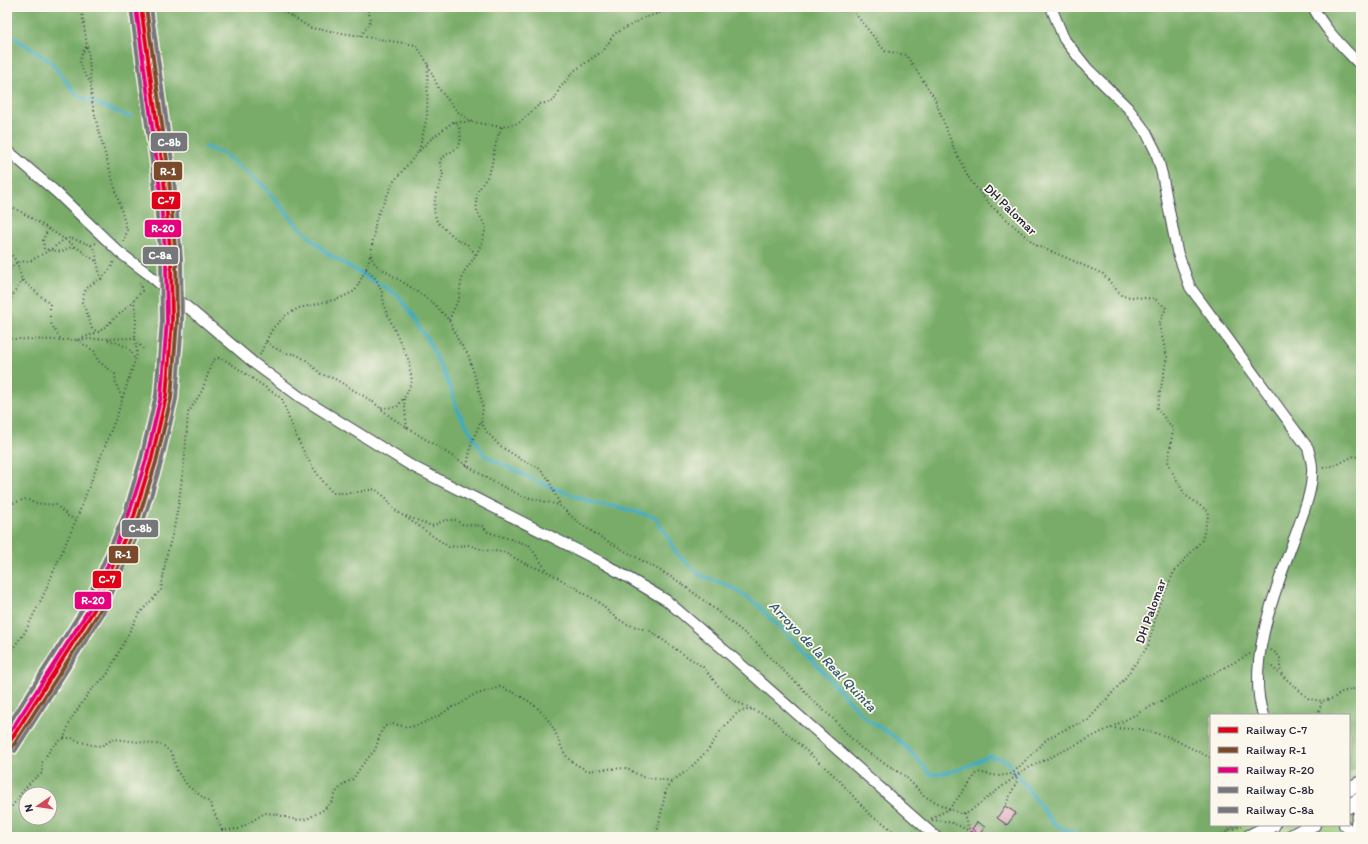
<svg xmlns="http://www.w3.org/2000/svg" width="1368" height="844" font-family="Itim,sans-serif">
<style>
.green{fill:#95c778;stroke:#5c745a}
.forest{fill:#78ac68;stroke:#4d6752;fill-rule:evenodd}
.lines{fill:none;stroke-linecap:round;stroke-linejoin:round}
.stream{stroke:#41abc0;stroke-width:3.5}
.building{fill:#d496b4}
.street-casing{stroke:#423f50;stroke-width:12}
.secondary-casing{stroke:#423f50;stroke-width:16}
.path{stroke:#423f50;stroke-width:2;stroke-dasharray:1 3;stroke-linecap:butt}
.street{stroke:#fff;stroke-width:10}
.secondary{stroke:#fff;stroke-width:14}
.rail-1-casing{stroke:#fbf7ec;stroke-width:7}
.rail-2-casing{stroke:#fbf7ec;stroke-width:7}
.rail-3-casing{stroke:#fbf7ec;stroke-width:7}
.rail-4-casing{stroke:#fbf7ec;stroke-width:7}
.rail-5-casing{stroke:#fbf7ec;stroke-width:7}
.rail-1{stroke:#de0118;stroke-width:4}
.rail-2{stroke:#7a4b2a;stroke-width:4}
.rail-3{stroke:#e5007d;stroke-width:4}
.rail-4{stroke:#76777a;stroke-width:4}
.rail-5{stroke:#76777a;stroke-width:4}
.labels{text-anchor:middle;stroke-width:3.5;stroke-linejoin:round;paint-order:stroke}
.street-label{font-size:13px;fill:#22223b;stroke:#fbf7ec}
.water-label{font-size:14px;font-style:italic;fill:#2e5970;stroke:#fbf7ec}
.line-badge{stroke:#fbf7ec;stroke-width:1.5}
.badge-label{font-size:11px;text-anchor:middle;font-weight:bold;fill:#fff}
</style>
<rect width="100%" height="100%" fill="#fbf7ec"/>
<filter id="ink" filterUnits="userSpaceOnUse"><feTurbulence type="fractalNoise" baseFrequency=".025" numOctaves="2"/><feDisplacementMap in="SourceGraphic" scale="8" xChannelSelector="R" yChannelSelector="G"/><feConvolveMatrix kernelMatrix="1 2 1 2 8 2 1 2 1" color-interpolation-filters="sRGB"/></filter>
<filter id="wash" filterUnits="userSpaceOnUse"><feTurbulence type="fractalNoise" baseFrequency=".012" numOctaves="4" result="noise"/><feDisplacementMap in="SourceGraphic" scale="16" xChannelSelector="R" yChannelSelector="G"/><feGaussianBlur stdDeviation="0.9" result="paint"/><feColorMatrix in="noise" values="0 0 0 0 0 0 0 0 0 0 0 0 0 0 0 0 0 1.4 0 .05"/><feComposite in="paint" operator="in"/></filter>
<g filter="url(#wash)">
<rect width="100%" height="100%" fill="#f4e2c7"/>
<path class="green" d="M1361 765V837H1217L1241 825H1349V771Z"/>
<path class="forest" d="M7 7H1361V765L1349 771V715H1211V825H1241L1217 837H7ZM26 794H50V818H26Z"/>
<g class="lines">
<path class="stream" d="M7 30 12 36 51 62 78 96 130 117
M205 147 224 154 262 184 298 226 328 254 398 295 427 338 448 382 458 411 485 456 543 484 596 504 618 507 655 517 668 537 676 553 700 575 733 588 758 605 769 617 796 642 865 718 895 737 918 759 931 775 959 770 989 756 1007 761 1054 824 1083 837"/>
</g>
<g id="blocks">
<path class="building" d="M1005 806 1016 813 1007 825 997 818Z
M977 822 985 827 979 835 972 829Z"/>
</g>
</g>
<g filter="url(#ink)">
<use href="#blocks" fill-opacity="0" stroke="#423f50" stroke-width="1"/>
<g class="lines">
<g class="street-casing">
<path id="street" d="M1051 7 1064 39 1087 68 1128 108 1146 132 1156 152 1162 174 1177 251 1190 287 1308 448C1310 456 1313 464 1312 472 1312 492 1304 510 1298 528 1279 581 1245 660 1263 715
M1313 7C1325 30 1343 47 1361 66
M7 150 56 192 119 252 147 273 255 364 300 397 410 465 603 563 666 600 736 660 936 837
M1344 825 1357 837"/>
</g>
<g class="secondary-casing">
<path id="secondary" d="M1349 789 1361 783
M1349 806 1361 799
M1361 812 1358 823 1361 834
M1249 837 1273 825
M1291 837 1313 825"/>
</g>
<path class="path" d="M81 7 89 58 92 102 98 129 127 230 124 242
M850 7 885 51 906 55 934 97 954 149 970 180 990 205 1037 246 1060 255 1103 274 1122 296 1155 299 1166 308 1159 324 1167 357 1157 408 1173 429 1168 464 1185 495 1209 512 1202 540 1174 572 1159 605 1148 646 1123 681 1088 720 1068 728 1047 739 1012 774 998 776 978 772 949 809 930 819
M361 36 371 20 367 7
M86 47C76 63 80 65 89 81
M428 65 439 89 458 112 472 122
M454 122 459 126C464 150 457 146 441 159L440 163 443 175 435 198 434 211 437 222 459 241 467 244 476 255
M419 151 431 139 453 122H472L502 127 519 123 540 104 554 101 559 89 574 71 604 50 614 34 644 18 677 7
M7 204C38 221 68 241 97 262L101 279C88 285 84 289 82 302L86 311 92 329 99 332
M48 229 43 240 44 249 62 252 68 248 75 247
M91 245 96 253 97 262
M7 249 17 262 22 280 50 304V322L61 340
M371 255 373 261 376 265 415 290 434 304 449 320 459 342 468 354 479 390 483 408 481 421 486 431 499 445 522 460 538 467 548 478 559 503V505
M366 269 376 279 382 292 385 309 408 359 412 381 406 395 397 407 380 408
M7 272 17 262 30 261 50 250 65 239 71 238 91 245 96 243
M101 279 111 268 114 261
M7 305 22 280
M449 320 459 298 461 283 464 272 476 255 482 243 486 227 477 211 476 201 478 191 487 177 491 168 497 138 502 127
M7 337 15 339 61 340 135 338
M79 339 99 332 134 301
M135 339 143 349
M77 340 94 351 98 361 115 374 116 384 122 398
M108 340C118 343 134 347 134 360
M266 341 273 328 286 315 299 308 338 299 355 291 366 269 371 253 376 219 394 181 419 151 427 116 428 64 416 45 311 28 281 10 280 7
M260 355 266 341 273 347 285 353 295 354 306 360 321 374 335 379 372 401 392 418 490 480 522 496 559 505 580 524 600 537 675 579 702 599 758 644 771 659 801 687 812 700 836 721 846 733 861 748 905 776 924 796 949 809 960 813H964L970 811 1024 770 1110 728 1250 654
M282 399C294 434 307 465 333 493H352L375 489 386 498 395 510 449 547 468 545 484 550 503 552 528 565 548 572 572 586 600 603 611 614 626 624 650 631 674 648 703 667 719 687 733 700 773 719 782 729 837 778 870 815 882 822 900 837
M404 399 407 428
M467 466 472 441 481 421
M1323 468 1338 464 1354 456 1361 458
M7 508 13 503 26 499 34 503 56 505 68 516 76 520
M406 516 432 526 445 520H455L462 524 482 526 488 532 529 545 547 571
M1271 650 1276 653 1280 658V669L1285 678 1309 699 1322 701 1334 698 1342 692 1361 687
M7 656 25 632 43 596 76 520 117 415 137 354 135 338 136 321 134 300 142 291 140 283 142 281
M1269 664 1284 678
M1318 715 1322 701
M1111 728 1140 729 1169 737 1211 758
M64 738H72L77 741 92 745 101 746 114 739 163 745 172 754 177 771 188 786 210 803 222 830 221 837
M1006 804 1017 781 1016 776 1012 774
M7 813C19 798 25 784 42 773V763L48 753 54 745 64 738 71 719 90 691 107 675 138 615 161 590 166 558 174 528 179 501 185 455 188 413 202 391 213 360 219 358 227 361 281 398
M964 813C967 825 968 832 980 837
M932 820C949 821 958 824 972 833
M1234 829 1242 826
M222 830 239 829 265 813 276 814 288 818 298 820 307 819 323 810 331 803 337 791 344 784 353 779 362 765 375 750 381 732 385 726 392 724 409 727 418 725 437 717 452 707 461 704 471 696 500 687C522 695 542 707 553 728 559 738 561 751 569 759 574 764 582 767 588 771L603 769 627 768 642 777 672 781
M656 837 666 790 672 781 688 770 708 750 722 729 738 712 745 710H753
M907 837 913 831
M1215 837 1225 833 1234 825"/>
<use href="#street" class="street"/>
<use href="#secondary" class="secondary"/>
<g class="rail-1-casing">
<path id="rail-1" d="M7 746 94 610 134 516 151 461 166 397 172 321 171 260 163 169 141 7"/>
</g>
<g class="rail-2-casing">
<path id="rail-2" d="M11 749 99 612 139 517 156 462 171 398 177 321 176 260 168 168 146 7"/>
</g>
<g class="rail-3-casing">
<path id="rail-3" d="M7 737 90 608 129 514 146 460 161 396 167 321 166 260 158 170 136 8"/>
</g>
<g class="rail-4-casing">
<path id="rail-4" d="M15 751 103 614 144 519 161 463 176 399 182 322 181 259 173 168 151 7"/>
</g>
<g class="rail-5-casing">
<path id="rail-5" d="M7 727 85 605 125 513 141 458 156 395 162 321 161 261 153 170 131 8"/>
</g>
<use href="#rail-1" class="rail-1"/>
<use href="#rail-2" class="rail-2"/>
<use href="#rail-3" class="rail-3"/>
<use href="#rail-4" class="rail-4"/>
<use href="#rail-5" class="rail-5"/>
</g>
</g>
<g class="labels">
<g class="street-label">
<text transform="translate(1011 209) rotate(44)" y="5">DH Palomar</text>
<text transform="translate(1150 611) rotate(-70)" y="5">DH Palomar</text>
</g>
<g class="water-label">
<text transform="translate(823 656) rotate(46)" y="5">Arroyo de la Real Quinta</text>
</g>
</g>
<g class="line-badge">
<rect x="150" y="132" width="38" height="20" rx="4" fill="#76777a"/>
<rect x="153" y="161" width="30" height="20" rx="4" fill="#7a4b2a"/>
<rect x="151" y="191" width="30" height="19" rx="4" fill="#de0118"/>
<rect x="144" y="219" width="38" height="19" rx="4" fill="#e5007d"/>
<rect x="142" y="246" width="37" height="19" rx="4" fill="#76777a"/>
<rect x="121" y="519" width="38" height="19" rx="4" fill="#76777a"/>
<rect x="108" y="545" width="31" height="19" rx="4" fill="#7a4b2a"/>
<rect x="92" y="570" width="30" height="19" rx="4" fill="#de0118"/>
<rect x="74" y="591" width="38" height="19" rx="4" fill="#e5007d"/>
</g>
<g class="badge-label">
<text x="169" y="146">C-8b</text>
<text x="168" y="175">R-1</text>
<text x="166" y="204">C-7</text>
<text x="163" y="232">R-20</text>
<text x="160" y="259">C-8a</text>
<text x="140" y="532">C-8b</text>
<text x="123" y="558">R-1</text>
<text x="107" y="583">C-7</text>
<text x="93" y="604">R-20</text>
</g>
<rect width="1368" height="844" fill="none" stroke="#fbf7ec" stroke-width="24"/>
<rect x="1210" y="714" width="140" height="112" fill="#fbf7ec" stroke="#a4a2a5"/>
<rect x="1218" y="727" width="20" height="6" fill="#de0118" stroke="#a4a2a5"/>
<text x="1246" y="734" font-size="12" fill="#22223b">Railway C-7</text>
<rect x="1218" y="747" width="20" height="6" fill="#7a4b2a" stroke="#a4a2a5"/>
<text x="1246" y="754" font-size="12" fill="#22223b">Railway R-1</text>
<rect x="1218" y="767" width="20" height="6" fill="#e5007d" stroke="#a4a2a5"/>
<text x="1246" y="774" font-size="12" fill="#22223b">Railway R-20</text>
<rect x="1218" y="787" width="20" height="6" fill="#76777a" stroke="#a4a2a5"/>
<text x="1246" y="794" font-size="12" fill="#22223b">Railway C-8b</text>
<rect x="1218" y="807" width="20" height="6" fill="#76777a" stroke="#a4a2a5"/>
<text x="1246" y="814" font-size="12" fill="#22223b">Railway C-8a</text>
<g transform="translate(38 806) rotate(257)"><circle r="19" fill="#fbf7ec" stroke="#a4a2a5"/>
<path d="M0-3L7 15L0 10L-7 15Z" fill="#d1495b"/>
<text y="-6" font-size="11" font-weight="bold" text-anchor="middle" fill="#22223b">N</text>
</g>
</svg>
